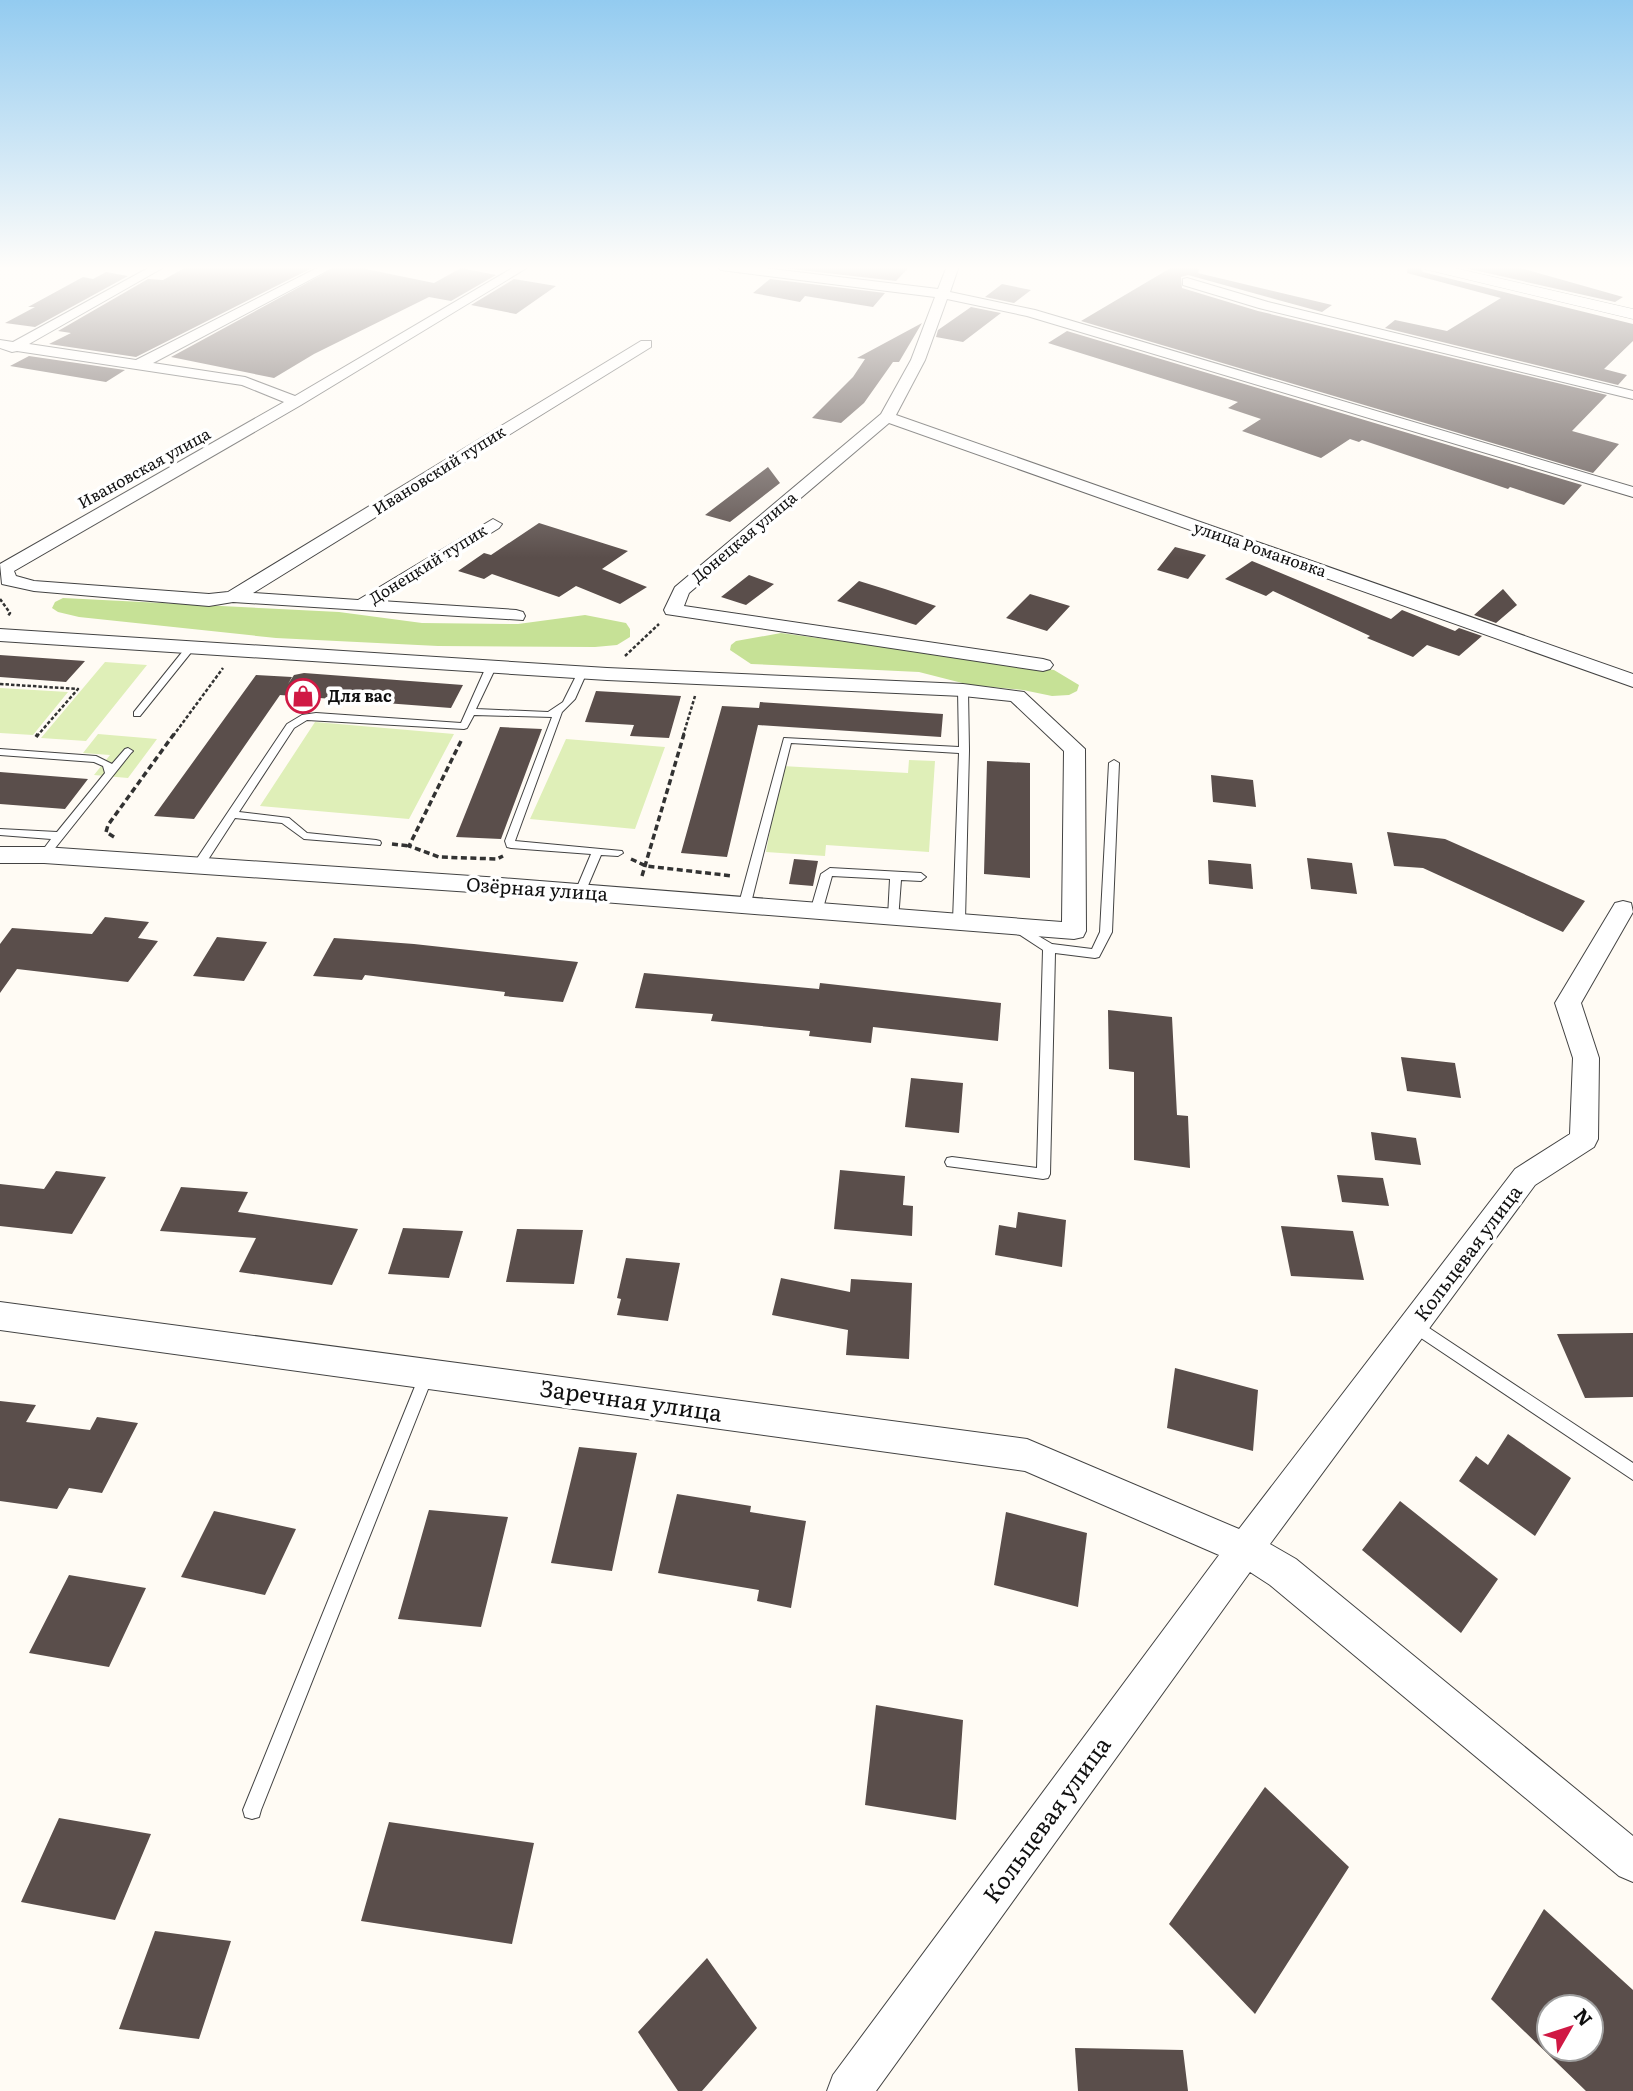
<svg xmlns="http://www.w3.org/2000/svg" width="1633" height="2091" font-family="Literata,serif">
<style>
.green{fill:#dfefb8}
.forest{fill:#c6e196}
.building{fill:#5a4e4b;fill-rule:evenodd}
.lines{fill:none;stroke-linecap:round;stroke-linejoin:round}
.service-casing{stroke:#434343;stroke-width:2}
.minor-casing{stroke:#434343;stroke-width:2}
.tertiary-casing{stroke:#434343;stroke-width:1}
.path-far1{stroke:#323232;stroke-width:2.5;stroke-dasharray:3.5 2;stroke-linecap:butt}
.path{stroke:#323232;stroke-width:3.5;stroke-dasharray:6 3.5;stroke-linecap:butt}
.service{fill:#fff;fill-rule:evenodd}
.minor{fill:#fff;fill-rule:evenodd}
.tertiary{fill:#fff;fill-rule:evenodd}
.labels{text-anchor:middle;stroke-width:7;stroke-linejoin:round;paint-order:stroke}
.far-street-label{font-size:16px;fill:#101010;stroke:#fff}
.far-poi-label{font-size:16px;font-weight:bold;fill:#101010;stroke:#fff;text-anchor:start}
.street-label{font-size:19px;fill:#101010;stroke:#fff}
.near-street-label{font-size:23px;fill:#101010;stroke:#fff}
</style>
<rect width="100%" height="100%" fill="#fffbf4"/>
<path class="green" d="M105 662 147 665 86 741 41 738Z
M0 688 68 692 33 735 0 733Z
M315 722 454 734 409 819 260 806Z
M98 734 157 739 128 778 94 775 110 755 83 753Z
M566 739 665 747 635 829 530 819Z
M909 760 935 761 929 852 826 845 825 856 766 852 782 766 908 773Z"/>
<path class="forest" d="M63 598 339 612 422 623 518 624 585 615 626 623 630 629V637L617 645 595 647 438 646 276 638 79 617 58 612 52 608 55 602Z
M781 633 1054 670 1079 685 1077 691 1069 695 1052 696 1023 690 970 685 919 672 751 664 730 650 731 645 736 641Z"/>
<path class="building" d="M188 266H316L136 357 49 344 71 333 58 331 148 279 163 280Z
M338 266H351L434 283 461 268 496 275 451 301 429 297 314 354 274 378 171 357Z
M786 266H910L896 281 783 268Z
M1174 266H1187L1199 269 1198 273 1332 305 1322 312 1188 275 1181 277 1182 288 1258 311 1607 395 1572 431 1619 444 1593 473 1081 321Z
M1408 266H1419L1423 272 1633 324V341L1604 369 1627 375 1618 385 1385 328 1395 320 1447 331 1501 298 1407 273Z
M1456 266H1503L1524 269 1623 297 1615 302Z
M106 272 128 276 35 327 5 323 35 307H28L83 277 93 279Z
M514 279 556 286 516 314 471 305Z
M770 279 885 293 873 307 805 296 800 302 753 293Z
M1002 284 1031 290 1014 303 985 297Z
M971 307 1001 313 963 342 936 337 938 330Z
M922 323 899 362H893L864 403 841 423 812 418 853 377 865 359 857 358Z
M1067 331 1582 485 1564 505 1510 487 1508 489 1362 440 1359 442 1350 439 1321 458 1242 431 1261 419 1228 408 1238 402 1048 343Z
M29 356 125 370 106 382 10 366Z
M768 467 780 483 730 522 705 515Z
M539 523 628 551 602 569 647 587 620 604 576 586 559 597 492 574 484 579 458 571 484 553 491 555Z
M1175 547 1206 555 1188 579 1157 570Z
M1252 561 1391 619 1402 610 1455 631 1459 628 1482 636 1459 656 1427 645 1413 657 1367 638 1370 636 1273 591 1266 596 1225 579Z
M749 575 774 584 746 605 721 597Z
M859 581 885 589 936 606 916 625 837 601Z
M1503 589 1517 605 1496 623 1474 615Z
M1030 594 1070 606 1047 631 1006 618Z
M0 655 85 661 66 682 0 677Z
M304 673 463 685 451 708 280 695 194 819 154 816 256 675 292 677 288 684 294 675Z
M596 691 681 696 669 738 630 736 634 725 585 722Z
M760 702 943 714 941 737 758 725 727 857 681 853 722 706 759 708Z
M500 727 542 729 501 839 456 837Z
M987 761 1030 763V878L984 874Z
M0 772 88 779 65 809 0 804Z
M1211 775 1253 780 1256 807 1213 802Z
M1387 832 1445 839 1585 901 1563 932 1423 868 1394 866Z
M1307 858 1352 863 1357 894 1311 889Z
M794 859 818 861 813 886 789 884Z
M1208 860 1251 864 1253 889 1209 884Z
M105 917 149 922 138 938 158 941 128 982 17 969 0 993V944L12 928 92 934Z
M217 937 267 942 244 981 193 976Z
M334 938 414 944 578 962 563 1002 504 996 505 992 365 975 362 980 313 976Z
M644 973 819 989 820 983 1001 1003 998 1041 873 1027 871 1043 809 1036 810 1031 711 1021 713 1014 635 1008Z
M1108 1010 1172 1017 1177 1115 1188 1116 1190 1168 1134 1160V1072L1109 1069Z
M1401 1057 1455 1063 1461 1098 1407 1091Z
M911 1078 963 1083 959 1133 905 1127Z
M1371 1132 1416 1138 1421 1165 1375 1160Z
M840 1170 905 1176 903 1205 913 1206 912 1236 834 1229Z
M56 1171 106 1177 72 1234 0 1226V1184L44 1189Z
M1337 1175 1383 1178 1389 1206 1342 1202Z
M181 1187 248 1192 238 1212 358 1229 332 1285 239 1272 256 1238 160 1231Z
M1018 1212 1066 1220 1062 1267 995 1255 999 1225 1016 1228Z
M1281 1226 1353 1231 1364 1280 1291 1276Z
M403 1228 463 1231 449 1278 388 1274Z
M517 1229 583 1230 574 1284 506 1282Z
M626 1258 680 1263 668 1321 617 1315 621 1299 617 1298Z
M781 1278 850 1292 851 1279 912 1283 909 1359 846 1355 848 1330 772 1315Z
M1633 1333V1397L1585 1398 1557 1334Z
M1175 1368 1258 1390 1253 1451 1167 1428Z
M0 1401 36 1405 26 1422 90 1430 97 1417 138 1423 102 1493 69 1488 57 1509 0 1501Z
M1508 1434 1571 1478 1535 1536 1459 1481 1476 1456 1488 1465Z
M579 1447 637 1453 612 1571 551 1563Z
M677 1494 751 1506 750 1512 806 1521 791 1608 757 1601 759 1590 658 1573Z
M1400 1501 1498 1579 1461 1633 1362 1550Z
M429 1510 508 1517 481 1627 398 1619Z
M214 1511 296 1529 265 1595 181 1577Z
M1006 1512 1087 1533 1078 1607 994 1585Z
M69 1575 146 1588 109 1667 29 1653Z
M876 1705 963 1720 956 1820 865 1805Z
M1265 1787 1349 1867 1255 2014 1169 1924Z
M59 1818 151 1834 115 1920 21 1902Z
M389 1822 534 1843 512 1944 361 1921Z
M1544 1909 1633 1990V2091H1586L1491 1999ZM1549 2007H1591V2049H1549Z
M155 1931 231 1941 199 2039 119 2029Z
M707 1958 757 2028 702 2091H678L638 2032Z
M1075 2048 1183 2050 1188 2091H1078Z"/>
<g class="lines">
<g class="service-casing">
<path id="service" d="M190 645 193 646V650L140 716H134V712L187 646Z
M491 664 496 667 476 709 548 712 563 702 579 670 582 669 587 672 575 699 562 712 515 841 622 851 623 853 618 856 601 855 584 895 580 896 575 892 591 854 511 848 507 847 505 841 552 717 474 715 467 728 464 729 307 720 294 728 239 812 289 818 307 833 376 840 380 841 381 843 380 845 304 839 282 823 235 818 202 869H194L193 866 194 863 287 724 302 715 316 713 461 723 486 667Z
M963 687 968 690 969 750 965 921 963 924H955L953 921 959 753 791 743 750 907 744 911 740 910 738 907 784 738 959 747 958 690Z
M128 748 133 751 131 753 48 857H40L39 855 51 839 0 835V829L57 832 105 773 103 766 94 762 0 755V749L96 756 112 764 125 749Z
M1114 760 1119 763 1112 932 1099 957 1095 958 1055 953 1050 1174 1048 1178 1043 1179 947 1166 945 1162 947 1158 952 1157 1037 1168 1043 950 1008 927 1010 924H1018L1052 944 1092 949 1100 932 1109 763Z
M830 868 921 873 926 877 921 881 901 880 898 920H890L888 917 890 879 832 876 822 912 816 916 812 915 810 912 821 874Z
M1414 1318 1633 1463V1480L1409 1330 1407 1325 1409 1320Z
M427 1367 432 1369 434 1374 261 1810 259 1817 252 1819 245 1817 243 1810 420 1374 422 1369Z"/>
</g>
<g class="minor-casing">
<path id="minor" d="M152 266H166L29 344 136 360 321 266H336L153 363 245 377 295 396 516 266H530L301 405 14 571 16 576 34 581 209 594 228 592 641 341H651V347L253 593 358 600 493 519 502 524 499 528 381 601 516 610 523 612 525 616 523 620 233 602 209 606 34 591 2 584 0 564 284 402 242 385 17 351 12 352 0 348V340L13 342Z
M715 266H747L938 289 947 266H959L950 292 1035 310 1633 487V497L1027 316 947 299 925 360 896 415 1633 674V687L889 423 689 593 684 606 1043 659 1050 661 1053 665 1050 669 1043 671 666 614 664 610 675 587 881 414 911 360 935 297 721 270Z
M1187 278 1268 302 1633 391V399L1259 308 1183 285V279Z
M0 629 607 668 963 684 1024 692 1085 749 1086 931 1083 937 1074 939 501 894 44 863H0V847H44L501 878 1062 922 1064 751 1011 701 963 696 607 680 0 641Z
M1623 901 1631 903 1633 912 1581 1003 1599 1058 1598 1139 1594 1147 1535 1185 1270 1544 1296 1559 1633 1836V1882L1619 1876 1270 1585 1250 1572 876 2091H827L833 2075 1219 1555 1025 1471 0 1330V1302L1027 1439 1239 1529 1515 1169 1570 1134 1573 1058 1555 1003 1615 903Z"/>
</g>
<g class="tertiary-casing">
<path id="tertiary" d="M1422 266H1446L1633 309V319L1424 269Z"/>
</g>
<path class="path-far1" d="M0 599 10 613 8 616
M625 656 659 624
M0 684 78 689 37 736
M173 736 223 668
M683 736 695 696"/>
<path class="path" d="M36 737 38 734
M461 741 409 846 439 857 497 859 503 856
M114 837 106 832 108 825 174 734
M392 844 409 846
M631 859 646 866 733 876
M642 876 684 734"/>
<use href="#service" class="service"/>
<use href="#minor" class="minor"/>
<use href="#tertiary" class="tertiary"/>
</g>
<linearGradient id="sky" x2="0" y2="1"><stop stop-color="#93cbf0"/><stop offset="0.48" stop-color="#fffdfa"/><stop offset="1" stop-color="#fffdfa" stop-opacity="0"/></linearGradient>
<rect width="1633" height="558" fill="url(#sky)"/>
<defs>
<g id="shop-ring" transform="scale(1.75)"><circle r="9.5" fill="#fff" stroke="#d01944" stroke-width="1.5"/><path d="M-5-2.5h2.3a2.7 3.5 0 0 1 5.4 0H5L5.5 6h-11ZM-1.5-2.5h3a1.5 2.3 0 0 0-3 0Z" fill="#d01944"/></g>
</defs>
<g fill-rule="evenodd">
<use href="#shop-ring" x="303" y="696"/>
</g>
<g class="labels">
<g class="far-street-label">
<text transform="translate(144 468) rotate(-29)" y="6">Ивановская улица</text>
<text transform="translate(439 470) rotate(-32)" y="6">Ивановский тупик</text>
<text transform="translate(744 537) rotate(-40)" y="6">Донецкая улица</text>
<text transform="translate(1260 549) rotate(19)" y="6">улица Романовка</text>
<text transform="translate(428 564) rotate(-32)" y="6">Донецкий тупик</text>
</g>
<g class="far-poi-label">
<text x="328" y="702">Для вас</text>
</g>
<g class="street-label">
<text transform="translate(537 889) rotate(4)" y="7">Озёрная улица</text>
<text transform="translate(1468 1253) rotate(-53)" y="7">Кольцевая улица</text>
</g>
<g class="near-street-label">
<text transform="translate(631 1401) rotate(8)" y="8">Заречная улица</text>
<text transform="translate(1047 1820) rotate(-54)" y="8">Кольцевая улица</text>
</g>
</g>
<g transform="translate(1570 2028) rotate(51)"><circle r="33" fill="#ffffff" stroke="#9f9f9f" stroke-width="2"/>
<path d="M0-5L12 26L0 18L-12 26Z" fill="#d01944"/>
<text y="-10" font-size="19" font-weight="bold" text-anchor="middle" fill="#101010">N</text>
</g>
</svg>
